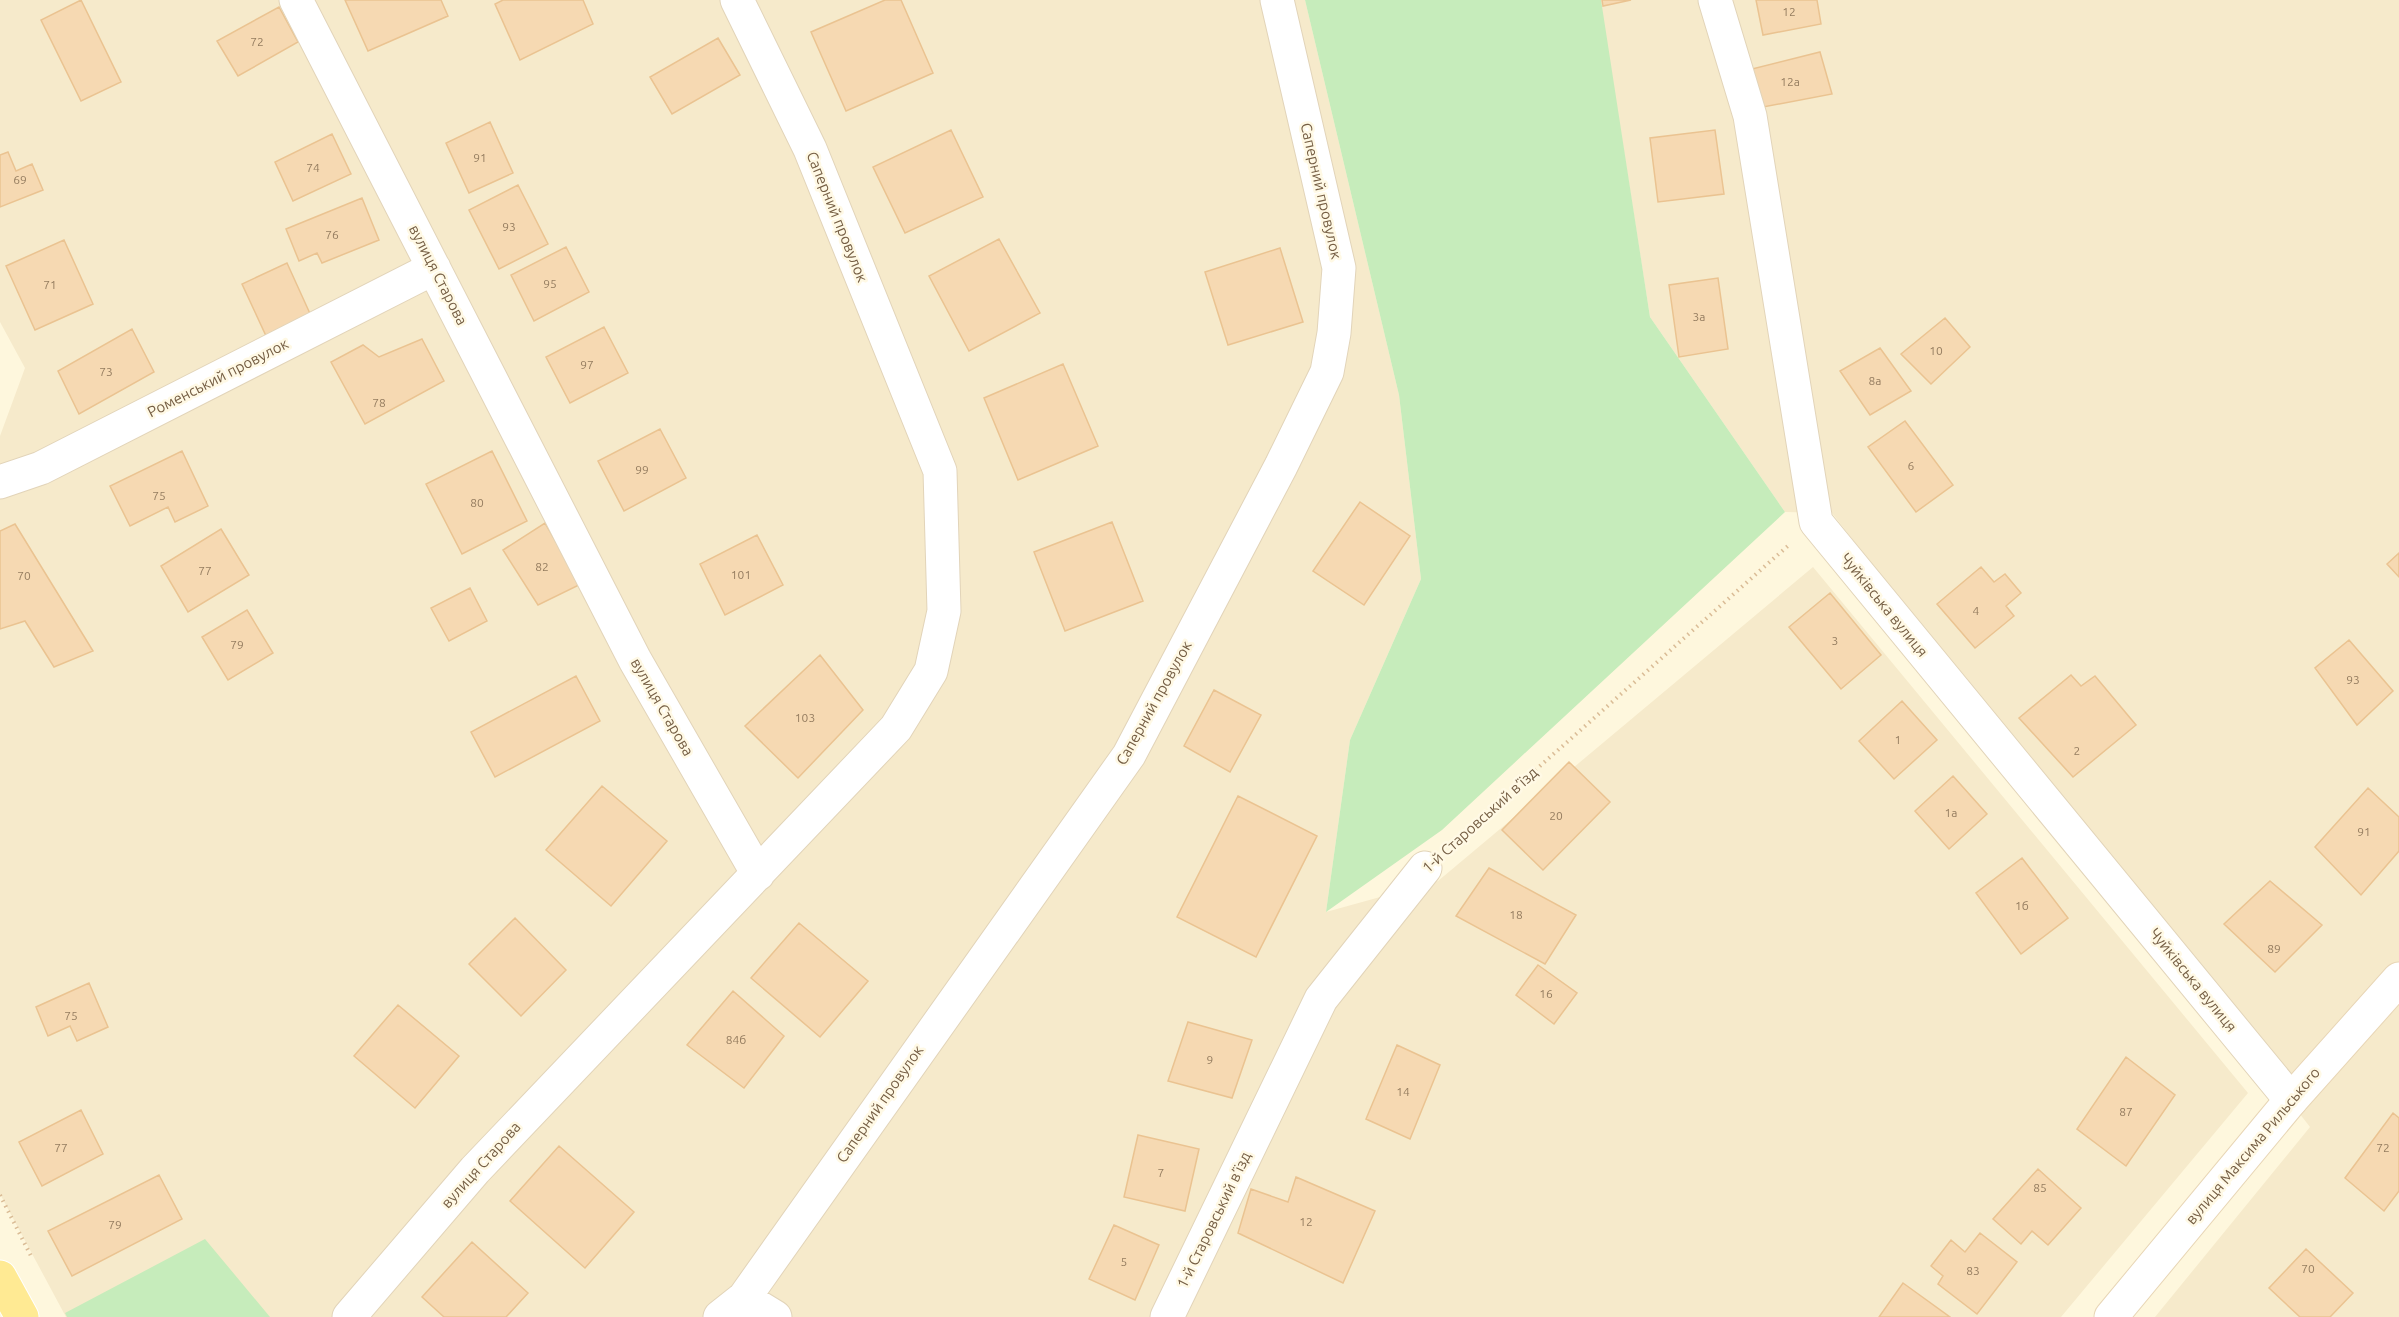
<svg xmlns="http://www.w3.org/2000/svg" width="2399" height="1317" font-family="Ubuntu,sans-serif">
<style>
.residential{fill:#f6eacb}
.green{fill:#c6ecbb}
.building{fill:#f6d9b2;stroke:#eac391;stroke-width:1.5}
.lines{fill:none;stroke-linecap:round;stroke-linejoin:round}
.street-casing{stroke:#e2d4b9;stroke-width:35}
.secondary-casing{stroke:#e8d6b6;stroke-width:35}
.primary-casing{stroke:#fff;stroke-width:35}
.path{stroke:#dabc96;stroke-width:4;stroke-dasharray:1.5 4.5;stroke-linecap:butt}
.street{stroke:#fff;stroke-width:33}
.secondary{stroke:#fff;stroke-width:33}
.primary{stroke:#ffea93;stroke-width:33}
.labels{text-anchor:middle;stroke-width:5;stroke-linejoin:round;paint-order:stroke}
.number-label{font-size:12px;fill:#957d60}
.street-label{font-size:15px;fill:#755e44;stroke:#fff9e5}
</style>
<rect width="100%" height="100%" fill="#fef7dd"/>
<path class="residential" d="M0 0H1305L1399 395 1421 579 1350 740 1326 912 1438 881 1813 567 2248 1093 2061 1317H66L0 1194V436L25 368 0 322Z
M1600 0H2399V1317H2155L2310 1127 1832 513 1785 512 1650 317Z"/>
<path class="green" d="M1305 0H1601L1650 317 1785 512 1442 830 1326 912 1350 740 1421 579 1399 395Z
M205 1239 270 1317H67L65 1313Z"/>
<path class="building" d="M81 0 121 82 81 101 41 20Z
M345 0H441L448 16 368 51Z
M503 0H583L593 24 520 60 495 4Z
M885 0H901L933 73 846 111 811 32Z
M1602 0H1631L1603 6Z
M1756 0H1817L1821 24 1763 35Z
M279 7 298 42 238 76 217 41Z
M718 38 740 75 672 114 650 77Z
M1820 52 1832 94 1758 108 1748 70Z
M490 122 513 173 469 193 446 143Z
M951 130 983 197 905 233 873 167Z
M1715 130 1724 194 1658 202 1650 138Z
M332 134 351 174 293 201 275 162Z
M8 152 16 171 32 164 43 190 0 207V155Z
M518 185 548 244 499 269 469 210Z
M362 198 379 240 322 263 317 253 299 261 286 229Z
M999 239 1040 313 969 351 929 276Z
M64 240 93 304 35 330 6 266Z
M566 247 589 292 534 321 511 275Z
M1280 248 1303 322 1228 345 1205 272Z
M287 263 312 318 267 338 242 284Z
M1718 278 1728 349 1679 357 1669 285Z
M1945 318 1970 347 1931 384 1901 354Z
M604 327 628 373 570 403 546 357Z
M132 329 154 372 79 414 58 371Z
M422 339 444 381 365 424 331 362 363 345 379 357Z
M1880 348 1911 391 1870 415 1840 371Z
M1063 364 1098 446 1018 480 984 398Z
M1905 421 1953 485 1916 512 1868 447Z
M660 429 686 478 624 511 598 461Z
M182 451 208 506 175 522 168 507 130 526 110 486Z
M492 451 527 521 462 554 426 484Z
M1360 502 1410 536 1364 605 1313 571Z
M1112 522 1143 601 1065 631 1034 552Z
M545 523 581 584 538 605 503 550Z
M15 524 93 651 54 667 25 621 0 629V531Z
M221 529 249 575 188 612 161 566Z
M757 535 783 585 725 615 700 564Z
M2399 553V577L2387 564Z
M1981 567 1994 582 2005 574 2021 593 2006 606 2014 616 1975 648 1937 604Z
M470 588 487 621 449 641 431 608Z
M1830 593 1881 655 1841 689 1789 627Z
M247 610 273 653 228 680 202 637Z
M2349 640 2393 691 2357 725 2315 668Z
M820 655 863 710 798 778 745 726Z
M2071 675 2081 686 2095 676 2136 725 2073 777 2019 718Z
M576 676 600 721 495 777 471 732Z
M1214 690 1261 715 1230 772 1184 746Z
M1902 701 1937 740 1894 779 1859 741Z
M1569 762 1610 802 1543 870 1502 830Z
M1953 776 1987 814 1949 849 1915 811Z
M602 786 667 841 611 906 546 850Z
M2368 788 2399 817V851L2361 895 2315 847Z
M1238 796 1317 836 1256 957 1177 917Z
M2022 858 2068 918 2021 954 1976 893Z
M1489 868 1576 915 1545 964 1456 916Z
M2270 881 2322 925 2275 972 2224 924Z
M515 918 566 970 521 1016 469 964Z
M799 923 868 981 820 1037 751 978Z
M1538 965 1577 993 1554 1024 1516 995Z
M89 983 108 1027 77 1041 70 1026 48 1036 36 1007Z
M733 991 784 1036 744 1088 687 1045Z
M398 1005 459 1056 415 1108 354 1056Z
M1188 1022 1252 1040 1232 1098 1168 1081Z
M1397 1045 1440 1065 1410 1139 1366 1119Z
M2126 1057 2175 1095 2126 1166 2077 1129Z
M81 1110 103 1154 42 1186 19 1142Z
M2393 1113 2399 1118V1191L2384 1211 2345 1178Z
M1138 1135 1199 1149 1185 1211 1124 1197Z
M559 1146 634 1212 585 1268 510 1201Z
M2038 1169 2081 1208 2048 1245 2032 1231 2021 1244 1993 1219Z
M159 1175 182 1219 72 1276 48 1231Z
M1296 1177 1375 1211 1343 1283 1238 1233 1251 1189 1288 1202Z
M1114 1225 1159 1245 1135 1300 1089 1279Z
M1980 1233 2017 1262 1977 1314 1938 1284 1943 1276 1931 1266 1951 1240 1965 1252Z
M472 1242 528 1293 506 1317H444L422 1297Z
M2306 1249 2353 1293 2330 1317H2300L2269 1288Z
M1903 1283 1950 1317H1879Z"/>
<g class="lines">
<g class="street-casing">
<path id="street" d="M296 0 635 660 758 874
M1715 0 1750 116 1816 522 2291 1100
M0 482 41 468 434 268
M744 1298 775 1317
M349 1317 475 1170 896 728 931 671 944 611 940 471 810 149 737 0
M720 1317 744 1298 1129 755 1281 466 1327 372 1334 333 1339 268 1277 0
M1167 1317 1321 999 1425 868"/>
</g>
<g class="secondary-casing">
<path id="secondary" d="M2111 1317 2291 1100 2399 979"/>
</g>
<g class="primary-casing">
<path id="primary" d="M0 1277 22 1317"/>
</g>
<path class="path" d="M1450 846 1790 544
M0 1195 31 1256"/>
<use href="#street" class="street"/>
<use href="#secondary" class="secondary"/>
<use href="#primary" class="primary"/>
</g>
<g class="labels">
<g class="number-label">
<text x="1789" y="16">12</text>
<text x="257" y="46">72</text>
<text x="1790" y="86">12а</text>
<text x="480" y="162">91</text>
<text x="313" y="172">74</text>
<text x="20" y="184">69</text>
<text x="509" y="231">93</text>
<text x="332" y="239">76</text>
<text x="550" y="288">95</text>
<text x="50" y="289">71</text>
<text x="1699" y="321">3а</text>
<text x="1936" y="355">10</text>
<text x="587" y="369">97</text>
<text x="106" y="376">73</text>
<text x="1875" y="385">8а</text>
<text x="379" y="407">78</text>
<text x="1911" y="470">6</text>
<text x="642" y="474">99</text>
<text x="159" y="500">75</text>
<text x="477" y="507">80</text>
<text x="542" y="571">82</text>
<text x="205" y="575">77</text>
<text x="741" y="579">101</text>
<text x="24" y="580">70</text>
<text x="1976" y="615">4</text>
<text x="1835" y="645">3</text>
<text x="237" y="649">79</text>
<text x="2353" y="684">93</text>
<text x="805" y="722">103</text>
<text x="1898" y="744">1</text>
<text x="2077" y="755">2</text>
<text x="1951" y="817">1а</text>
<text x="1556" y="820">20</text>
<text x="2364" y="836">91</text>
<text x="2022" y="910">1б</text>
<text x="1516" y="919">18</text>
<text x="2274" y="953">89</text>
<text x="1546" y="998">16</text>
<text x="71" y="1020">75</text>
<text x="736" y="1044">84б</text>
<text x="1210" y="1064">9</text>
<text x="1403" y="1096">14</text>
<text x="2126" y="1116">87</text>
<text x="61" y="1152">77</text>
<text x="2383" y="1152">72</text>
<text x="1161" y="1177">7</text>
<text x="2040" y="1192">85</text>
<text x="1306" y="1226">12</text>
<text x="115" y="1229">79</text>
<text x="1124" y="1266">5</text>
<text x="2308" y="1273">70</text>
<text x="1973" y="1275">83</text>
</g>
<g class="street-label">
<text transform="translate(1321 191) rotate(77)" y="5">Саперний провулок</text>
<text transform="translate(837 217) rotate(68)" y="5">Саперний провулок</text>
<text transform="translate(438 275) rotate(63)" y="5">вулиця Старова</text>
<text transform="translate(218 378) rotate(-27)" y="5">Роменський провулок</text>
<text transform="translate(1884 605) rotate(51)" y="5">Чуйківська вулиця</text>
<text transform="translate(1154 703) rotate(-61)" y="5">Саперний провулок</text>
<text transform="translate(662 707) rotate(60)" y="5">вулиця Старова</text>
<text transform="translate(1480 820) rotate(-42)" y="5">1-й Старовський в’їзд</text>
<text transform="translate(2193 980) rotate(51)" y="5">Чуйківська вулиця</text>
<text transform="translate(880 1104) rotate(-55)" y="5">Саперний провулок</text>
<text transform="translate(2253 1146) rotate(-50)" y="5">вулиця Максима Рильського</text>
<text transform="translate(481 1165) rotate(-48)" y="5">вулиця Старова</text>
<text transform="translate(1214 1220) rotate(-64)" y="5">1-й Старовський в’їзд</text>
</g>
</g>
</svg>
